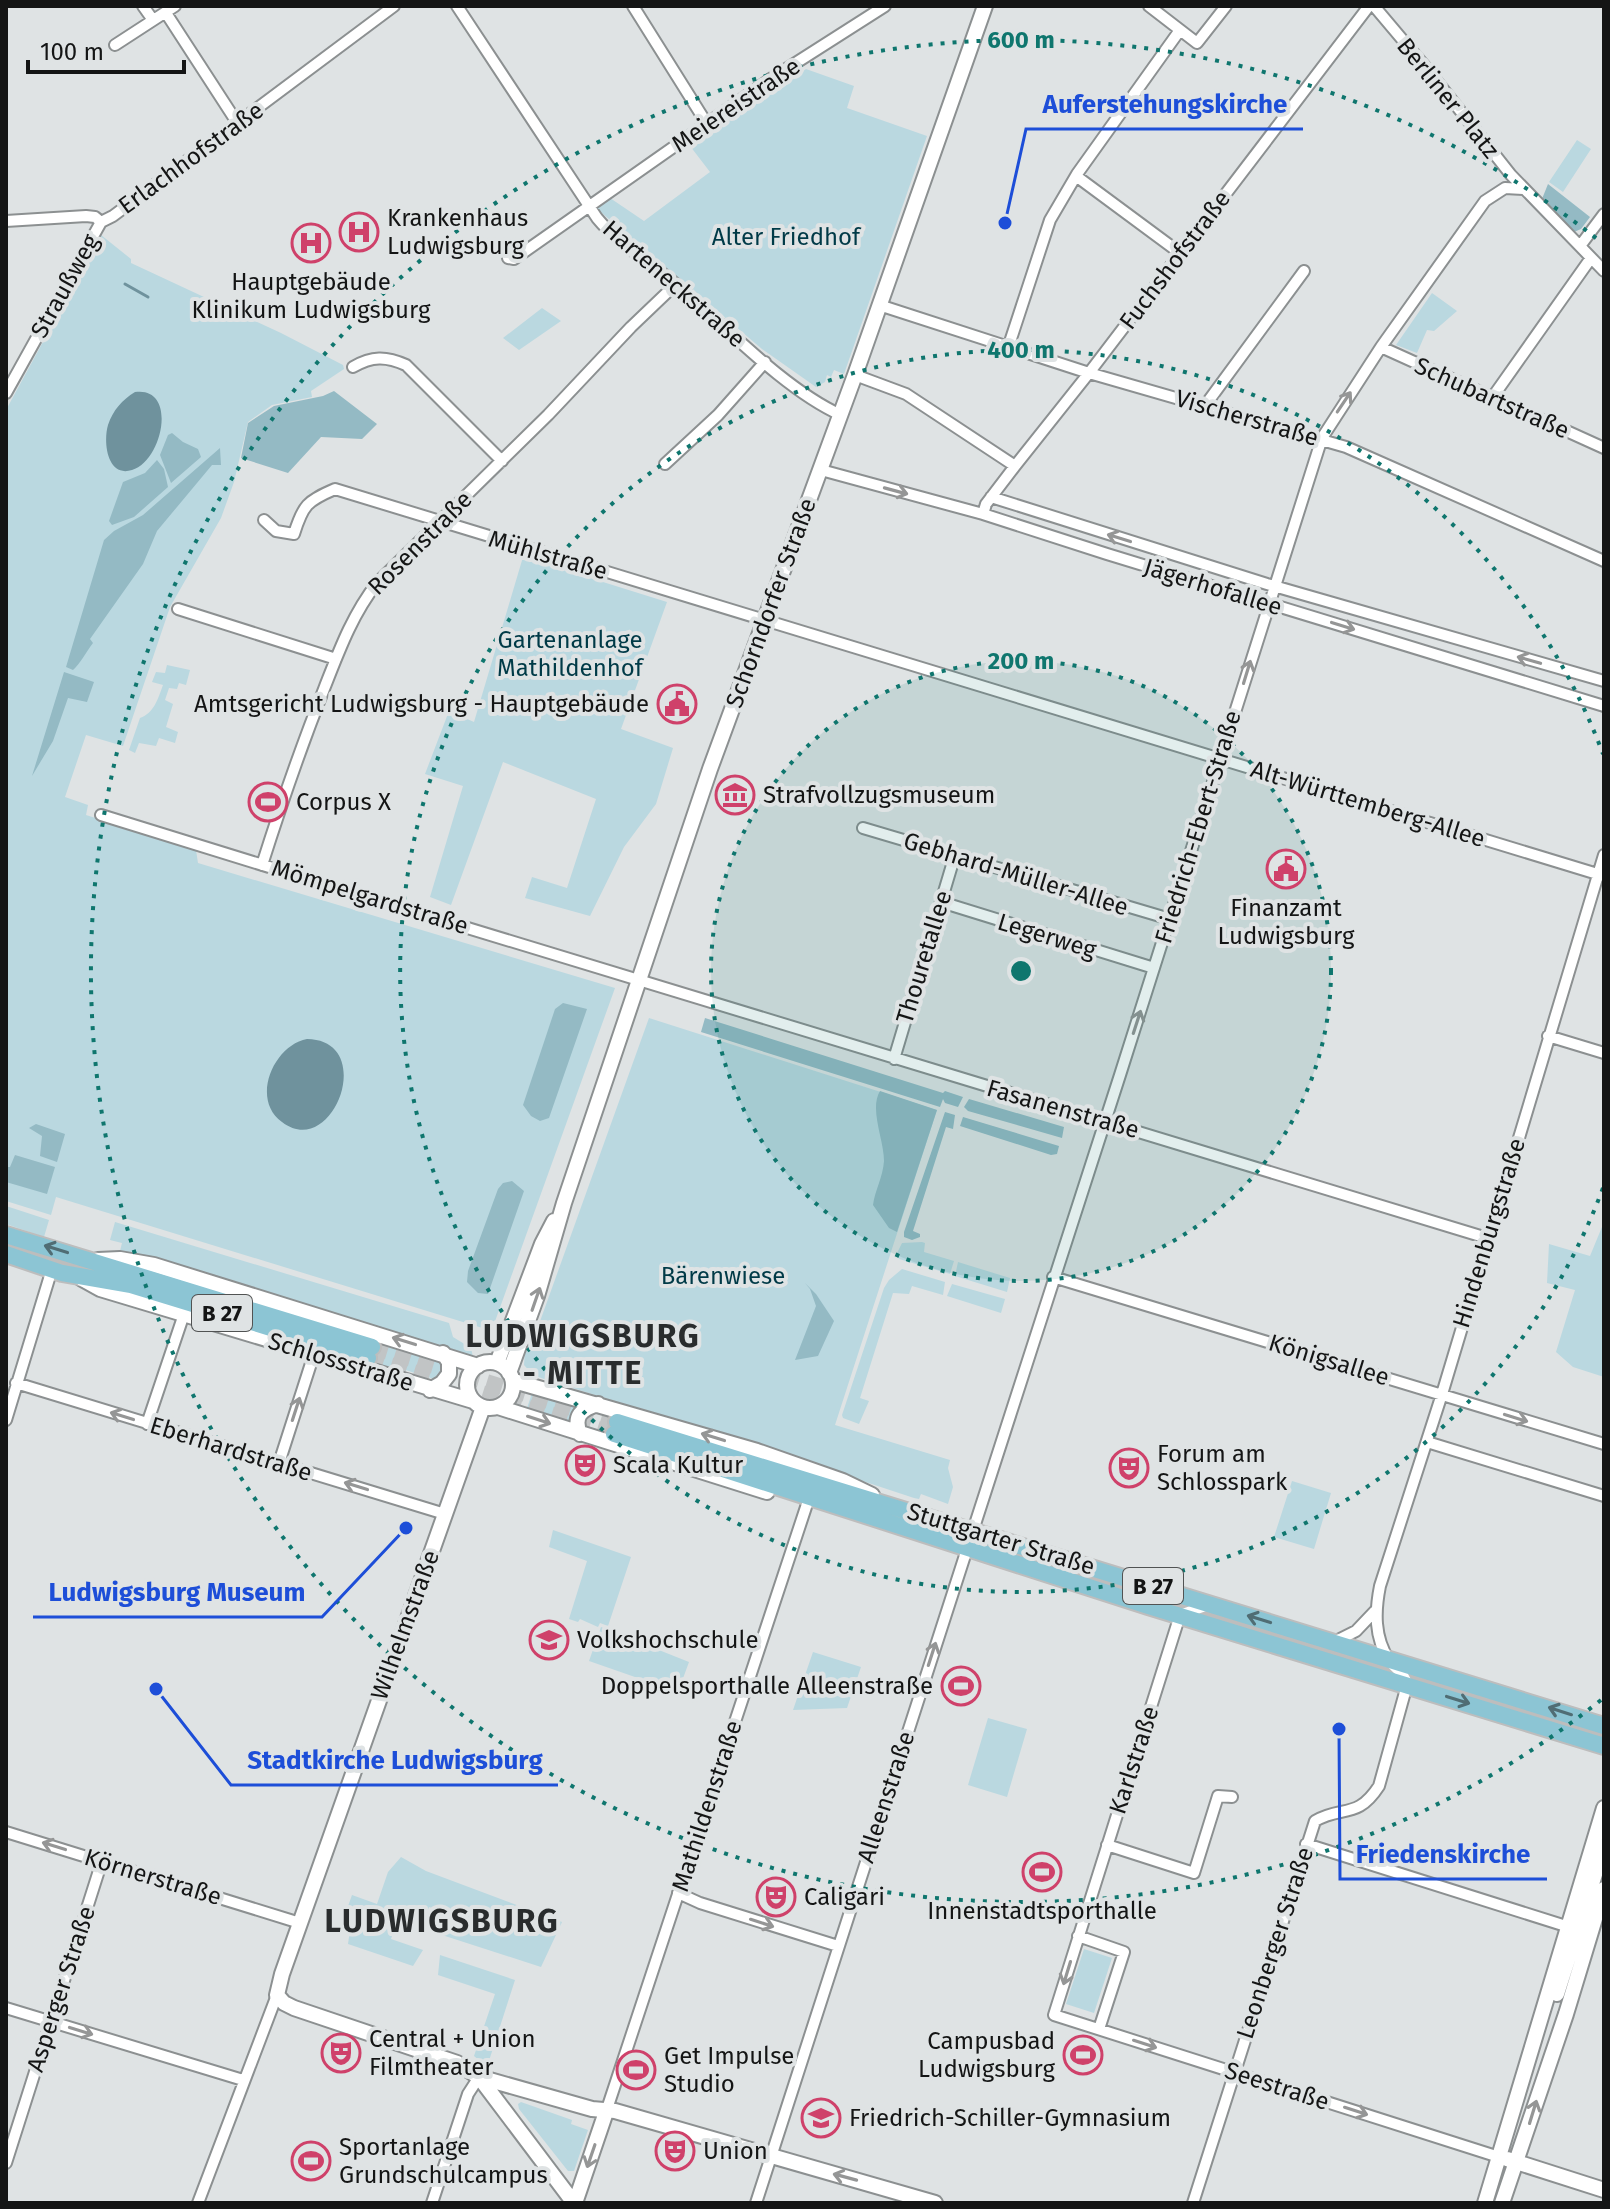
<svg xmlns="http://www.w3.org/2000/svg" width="1610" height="2209" font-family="'Fira Sans',sans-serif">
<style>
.green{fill:#bad8e0}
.forest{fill:#94bac4}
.water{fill:#6f929d}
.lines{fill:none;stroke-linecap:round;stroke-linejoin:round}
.stream{stroke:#6f929d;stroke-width:3}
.primary-tunnel{stroke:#c1c4c5;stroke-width:16;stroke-dasharray:16 8;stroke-linecap:butt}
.street-casing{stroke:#8c9091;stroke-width:14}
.secondary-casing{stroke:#8c9091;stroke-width:18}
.primary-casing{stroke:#bdbdbd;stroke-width:20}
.street{stroke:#fff;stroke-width:10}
.secondary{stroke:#fff;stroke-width:14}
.primary{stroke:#8cc5d4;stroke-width:16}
.oneway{stroke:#959696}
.oneway2{stroke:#506d74}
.ring{fill:none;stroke:#0f766e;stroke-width:4;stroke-dasharray:4 8}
.labels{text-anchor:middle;stroke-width:8;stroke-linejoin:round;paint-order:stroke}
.shield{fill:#dfe3e4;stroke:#515353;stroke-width:2}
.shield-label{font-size:22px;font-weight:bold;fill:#141515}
.street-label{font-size:24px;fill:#141515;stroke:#dfe3e4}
.poi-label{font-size:24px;fill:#141515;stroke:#dfe3e4;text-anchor:start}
.park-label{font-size:24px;fill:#003a47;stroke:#dfe3e4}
.district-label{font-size:32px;font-weight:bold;letter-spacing:2px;fill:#292c2d;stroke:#dfe3e4}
.centre{fill:#0f766e;stroke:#dfe3e4;stroke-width:4}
.ring-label{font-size:24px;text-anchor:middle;font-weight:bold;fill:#0f766e;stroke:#dfe3e4;stroke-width:8;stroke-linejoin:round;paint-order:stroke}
.leader{fill:none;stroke:#1d4ed8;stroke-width:3}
.callout-dot{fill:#1d4ed8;stroke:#dfe3e4;stroke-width:3}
.callout-label{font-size:26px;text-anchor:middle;font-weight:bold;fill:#1d4ed8;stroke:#dfe3e4;stroke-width:8;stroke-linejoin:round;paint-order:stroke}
</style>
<rect width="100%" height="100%" fill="#dfe3e4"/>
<path class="green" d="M806 69 854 86 847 108 927 136 844 374 834 370 831 377 827 375 825 382 816 387 762 349 596 208 610 198 644 221 710 172 687 142 784 85Z
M1577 140 1591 149 1563 192 1549 182Z
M101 235 131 259V263L281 333 343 365 344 369 311 391 312 397 272 405 248 422 234 482 221 518 170 607 123 746 86 735 65 797 88 805 86 815 196 850 198 863 615 988 493 1327 489 1330 56 1197 51 1215 6 1201V410Z
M1432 293 1457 311 1434 331 1427 330 1417 353 1396 345Z
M542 308 561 321 519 350 503 338Z
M523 557 667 602 621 729 673 748 656 804 624 847 590 916 525 898 532 877 567 888 596 799 503 762 451 905 430 897 463 786 425 774 449 711 474 722Z
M167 665 190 670 186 685 179 683 177 689 169 688 165 700 173 704 166 727 178 732 175 743 159 738 156 746 139 743 135 753 129 750 140 718C154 713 158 699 163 685L152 682 156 672 165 673Z
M649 1018 937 1110 835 1425 950 1460 948 1468 953 1487 948 1504 921 1494 919 1499 914 1498 754 1445 544 1379 533 1375 524 1365 525 1350 534 1338Z
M6 1206 49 1220 44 1237 6 1224Z
M115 1222 449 1323 453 1337 471 1348 473 1357 120 1251 122 1243 110 1240Z
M1604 1222V1377L1573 1367 1556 1352 1575 1290 1547 1283 1549 1244 1590 1256Z
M922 1242 925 1243 924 1252 954 1261 950 1274 899 1259 897 1253 902 1243Z
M73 1261 378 1338 442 1360 446 1367 437 1379H434L399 1368H378L116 1275 71 1265Z
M958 1262 1010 1278 1007 1292 955 1276Z
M902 1269 945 1282 943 1295 912 1286 909 1294 893 1293 860 1398 869 1401 859 1424 843 1418 842 1415 884 1288 889 1280Z
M952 1284 1005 1299 1001 1313 947 1296Z
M532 1393 577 1407 572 1414 571 1426 527 1408Z
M1292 1481 1331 1493 1314 1549 1274 1537Z
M553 1530 631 1557 608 1626 600 1623 598 1627 580 1619 578 1622 569 1619 587 1561 549 1547Z
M601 1627 689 1662 678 1692 589 1661Z
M813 1652 861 1667 847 1708 793 1710Z
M988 1718 1027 1729 1007 1797 968 1785Z
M401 1857 426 1871 562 1922 541 1967 442 1935 445 1925 453 1927 457 1917 429 1907 425 1918 433 1921 430 1931 397 1920 391 1939 423 1950 413 1966 348 1944 351 1923 347 1909 352 1895 377 1904 388 1872Z
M1084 1949 1112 1958 1094 2013 1066 2004Z
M440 1955 515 1980 487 2067 474 2056 495 1994 438 1975Z
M521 2102 572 2120 571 2124 588 2130 574 2171H568L519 2109 518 2104Z"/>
<path class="forest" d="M1548 184 1590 217 1581 229 1574 232 1542 199Z
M334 391 377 424 362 439 321 437 288 473 241 458 248 423 274 406 323 396Z
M172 433 183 442 198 449 201 457 171 483 160 455 168 435Z
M220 448 221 465H212L157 531 143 564 90 639 93 643C86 652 80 664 73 670L66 667 104 540 114 531 143 515Z
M157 460 164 469 168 487 134 517 112 525 109 521 123 482 145 473Z
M64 672 94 682 87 702 68 698 53 741 32 776Z
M563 1003 587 1009 549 1118 540 1121 531 1116 523 1105 555 1009Z
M705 1018 943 1093 945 1091 963 1097 958 1107 945 1103 943 1099 940 1107 701 1032Z
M880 1091 937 1110 897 1232 889 1228 873 1205C875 1190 883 1177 884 1161 884 1140 869 1109 880 1091Z
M969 1099 1064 1127 1062 1138 968 1111 964 1107Z
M945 1112 955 1115 953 1129 946 1127 913 1231 920 1234V1237L912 1240 904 1237V1232Z
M963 1117 1059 1146 1057 1154 1051 1155 960 1126Z
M36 1124 65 1134 57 1162 40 1156 42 1136 29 1128Z
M15 1155 55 1167 47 1194 6 1182V1167H10Z
M512 1181 524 1191 488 1294 478 1293 467 1282 468 1271 498 1189 503 1183Z
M805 1283 816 1294 834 1321 818 1356 795 1360 816 1306 810 1289Z"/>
<path class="water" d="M135 392C178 386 163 461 132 470 107 478 103 442 108 425 113 410 122 400 135 392Z
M307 1039C378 1040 333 1161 282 1122 250 1099 274 1045 307 1039Z"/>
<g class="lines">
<path class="stream" d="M125 284 148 297"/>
<path class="primary-tunnel" d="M372 1347 617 1422
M368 1358 614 1434"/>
<g class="street-casing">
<path id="street" d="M143 6 153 20
M457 6 597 218C620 246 650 262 677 285 724 325 785 390 841 415
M633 6 707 124
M1149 6 1197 43 1226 6
M1374 6 1428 70 1511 175 1604 271
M166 13 238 124
M115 45 175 6
M1076 176 1180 253
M6 221 86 216 95 217 101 222
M101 222 113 216 394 6
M1580 246 1604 214
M508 258 514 259 769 80 885 6
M879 305 1089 373 1346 447 1604 561
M1381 347 1604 448
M1008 348 1050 220 1077 174 1180 30
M353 367C372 356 386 356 406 365L502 461
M855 375 906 394 1015 466
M6 393 101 222
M1492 398 1591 258
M1204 407 1304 271
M665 464 718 415 765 362
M821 470 983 514 1107 554 1604 706
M991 497 1267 584 1604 681
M983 514 986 504 1015 466 1089 373 1369 6
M264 520 276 531 294 534C303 505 307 501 335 489L1604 876
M178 609 336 659
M101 815C562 959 1025 1096 1487 1238
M863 828 1170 919
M262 865C281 805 301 747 324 689 339 651 352 615 377 583L548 415 631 327 676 284
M941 902 1154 968
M1548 1036 1604 1053
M894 1059 955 855
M1053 1277 1604 1444
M16 1383 445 1514
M6 1420 52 1269
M147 1424 184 1314
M1427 1442 1604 1496
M279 1463 314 1354
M1208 1605 1180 1615 1054 2015 1499 2157
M1334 1642 1356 1631 1375 1611
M1407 1685C1405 1672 1395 1670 1389 1660 1374 1637 1375 1611 1380 1586L1442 1394 1604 855
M6 1832 300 1923
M1306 1844 1569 1927
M1107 1845 1194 1873 1218 1796 1232 1797
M678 1893 700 1903 838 1946
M1078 1936 1124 1952 1099 2029
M6 2008 243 2080
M607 2109 807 1504
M6 2163 102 1861
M198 2203 277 1995
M432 2203 468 2094 479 2077
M756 2203 1120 1075 1322 438 1381 347 1485 201 1505 188 1523 189
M1193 2203 1315 1821C1342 1805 1357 1820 1379 1786L1407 1685"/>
</g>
<g class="secondary-casing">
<path id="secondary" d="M98 1260 120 1259 154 1265 478 1366
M82 1279 100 1289 473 1401
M467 1385a23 23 0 1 1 46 0a23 23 0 1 1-46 0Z
M497 1363 542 1244 554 1221
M509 1373 537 1296 564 1203 710 769 855 375 985 6
M514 1381 757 1451 843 1481 872 1495
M430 1390 442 1383 449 1374V1362L443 1353
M483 1407 282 1974 277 1995 284 2003 294 2008 457 2063 479 2077 574 2203
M498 1407 767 1492
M580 1434C573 1416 581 1409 598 1404
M1557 1994 1604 1846
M479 2077 592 2109 615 2111 935 2203
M1507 2159 1604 2190
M575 2203 607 2109
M1485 2203 1604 1808
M1502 2203 1566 2014 1604 1889"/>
</g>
<g class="primary-casing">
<path id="primary" d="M6 1235 372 1347
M6 1254 62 1273 131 1285 368 1358
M617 1422 1604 1726
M614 1434 1148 1606 1604 1746"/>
</g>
<use href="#street" class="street"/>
<use href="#secondary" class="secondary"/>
<use href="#primary" class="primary"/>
</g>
<defs><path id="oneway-shaft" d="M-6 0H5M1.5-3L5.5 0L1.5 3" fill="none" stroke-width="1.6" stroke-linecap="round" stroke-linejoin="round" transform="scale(2)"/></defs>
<g class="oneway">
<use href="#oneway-shaft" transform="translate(1344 402) rotate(-56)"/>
<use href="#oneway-shaft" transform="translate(896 491) rotate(15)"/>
<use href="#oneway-shaft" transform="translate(1119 538) rotate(-163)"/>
<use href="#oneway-shaft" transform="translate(1343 626) rotate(17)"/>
<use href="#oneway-shaft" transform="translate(1529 660) rotate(-164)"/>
<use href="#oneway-shaft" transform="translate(1247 672) rotate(-73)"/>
<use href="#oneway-shaft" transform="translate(1137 1022) rotate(-72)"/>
<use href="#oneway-shaft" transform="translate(536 1299) rotate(-71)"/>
<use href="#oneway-shaft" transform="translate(404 1341) rotate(-163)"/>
<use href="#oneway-shaft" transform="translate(296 1409) rotate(-72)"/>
<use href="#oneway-shaft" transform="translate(122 1416) rotate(-163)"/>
<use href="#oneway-shaft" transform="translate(1516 1418) rotate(17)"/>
<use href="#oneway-shaft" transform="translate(539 1420) rotate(18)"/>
<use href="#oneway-shaft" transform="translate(713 1437) rotate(-163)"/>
<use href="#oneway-shaft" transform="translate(356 1486) rotate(-163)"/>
<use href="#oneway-shaft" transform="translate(932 1654) rotate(-72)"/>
<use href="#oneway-shaft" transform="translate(54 1846) rotate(-163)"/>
<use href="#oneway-shaft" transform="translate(762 1923) rotate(18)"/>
<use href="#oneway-shaft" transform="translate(1067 1973) rotate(107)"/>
<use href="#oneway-shaft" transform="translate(81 2031) rotate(17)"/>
<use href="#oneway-shaft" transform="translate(1145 2044) rotate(18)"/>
<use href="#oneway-shaft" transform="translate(1356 2111) rotate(18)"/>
<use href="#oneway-shaft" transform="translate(1533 2112) rotate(-73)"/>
<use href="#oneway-shaft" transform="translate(591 2156) rotate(109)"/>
<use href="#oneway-shaft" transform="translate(845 2177) rotate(-165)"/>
</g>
<g class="oneway2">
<use href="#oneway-shaft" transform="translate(56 1249) rotate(-163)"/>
<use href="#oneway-shaft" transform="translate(1259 1619) rotate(-163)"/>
<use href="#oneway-shaft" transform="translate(1458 1700) rotate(17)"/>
<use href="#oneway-shaft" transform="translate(1560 1711) rotate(-162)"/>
</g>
<circle cx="1021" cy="971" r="310" fill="#0f766e" fill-opacity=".12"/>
<g class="ring">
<circle cx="1021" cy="971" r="310"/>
<path d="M1603 1188A621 621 0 1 1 1603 754"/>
<path d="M1601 1700A931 931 0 1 1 1601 242"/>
</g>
<defs>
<g id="hospital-ring" transform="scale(2)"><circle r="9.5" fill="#dfe3e4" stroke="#cf416a" stroke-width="1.5"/><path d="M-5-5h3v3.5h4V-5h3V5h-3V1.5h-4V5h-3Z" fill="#cf416a"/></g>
<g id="civic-ring" transform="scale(2)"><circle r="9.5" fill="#dfe3e4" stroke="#cf416a" stroke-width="1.5"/><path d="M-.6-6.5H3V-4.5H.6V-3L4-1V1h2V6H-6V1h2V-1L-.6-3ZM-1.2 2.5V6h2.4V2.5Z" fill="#cf416a"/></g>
<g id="museum-ring" transform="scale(2)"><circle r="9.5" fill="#dfe3e4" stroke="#cf416a" stroke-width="1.5"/><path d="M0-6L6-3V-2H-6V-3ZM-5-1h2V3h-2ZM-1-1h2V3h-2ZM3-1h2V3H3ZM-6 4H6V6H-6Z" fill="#cf416a"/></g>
<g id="stadium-ring" transform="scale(2)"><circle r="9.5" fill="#dfe3e4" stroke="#cf416a" stroke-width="1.5"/><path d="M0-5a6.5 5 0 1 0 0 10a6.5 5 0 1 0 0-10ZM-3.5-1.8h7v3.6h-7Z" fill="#cf416a"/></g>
<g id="theatre-ring" transform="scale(2)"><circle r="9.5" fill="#dfe3e4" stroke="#cf416a" stroke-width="1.5"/><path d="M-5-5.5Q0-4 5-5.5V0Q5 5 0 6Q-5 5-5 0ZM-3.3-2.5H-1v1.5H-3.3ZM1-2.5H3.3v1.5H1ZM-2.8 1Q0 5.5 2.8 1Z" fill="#cf416a"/></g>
<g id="university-ring" transform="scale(2)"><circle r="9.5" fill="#dfe3e4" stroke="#cf416a" stroke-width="1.5"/><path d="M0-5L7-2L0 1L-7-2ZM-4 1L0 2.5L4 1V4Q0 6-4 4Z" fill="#cf416a"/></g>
<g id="school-ring" transform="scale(2)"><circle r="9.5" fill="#dfe3e4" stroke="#cf416a" stroke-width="1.5"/><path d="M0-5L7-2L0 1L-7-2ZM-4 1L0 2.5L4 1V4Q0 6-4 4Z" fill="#cf416a"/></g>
</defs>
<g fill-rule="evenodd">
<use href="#hospital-ring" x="359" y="232"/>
<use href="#hospital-ring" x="311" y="243"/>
<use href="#civic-ring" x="677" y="704"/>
<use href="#museum-ring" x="735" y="795"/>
<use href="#stadium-ring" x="268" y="802"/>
<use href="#civic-ring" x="1286" y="869"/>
<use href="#theatre-ring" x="585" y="1465"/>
<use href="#theatre-ring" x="1129" y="1468"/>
<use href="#university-ring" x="549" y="1640"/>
<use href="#stadium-ring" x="961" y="1686"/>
<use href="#stadium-ring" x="1042" y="1872"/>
<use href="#theatre-ring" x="776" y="1897"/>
<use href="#theatre-ring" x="341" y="2053"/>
<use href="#stadium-ring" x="1083" y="2055"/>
<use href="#stadium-ring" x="636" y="2070"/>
<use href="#school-ring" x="821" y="2118"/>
<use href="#theatre-ring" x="675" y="2151"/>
<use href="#stadium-ring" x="311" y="2161"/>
</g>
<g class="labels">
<g class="shield">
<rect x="192" y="1295" width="60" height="36" rx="6"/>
<rect x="1123" y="1568" width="60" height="36" rx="6"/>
</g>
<g class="shield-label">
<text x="222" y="1321">B 27</text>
<text x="1153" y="1594">B 27</text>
</g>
<g class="street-label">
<text transform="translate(1448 98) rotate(51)" y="8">Berliner Platz</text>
<text transform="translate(736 105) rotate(-34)" y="8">Meiereistraße</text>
<text transform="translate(191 158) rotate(-36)" y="8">Erlachhofstraße</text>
<text transform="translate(1175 260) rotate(-53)" y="8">Fuchshofstraße</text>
<text transform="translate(674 284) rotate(41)" y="8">Harteneckstraße</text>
<text transform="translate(65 286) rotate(-61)" y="8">Straußweg</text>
<text transform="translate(1492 398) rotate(24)" y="8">Schubartstraße</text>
<text transform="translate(1247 418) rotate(16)" y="8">Vischerstraße</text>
<text transform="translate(420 543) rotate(-45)" y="8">Rosenstraße</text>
<text transform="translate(548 555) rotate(16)" y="8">Mühlstraße</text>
<text transform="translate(1213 587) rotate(17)" y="8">Jägerhofallee</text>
<text transform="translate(771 603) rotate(-70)" y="8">Schorndorfer Straße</text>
<text transform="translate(1368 804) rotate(17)" y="8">Alt-Württemberg-Allee</text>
<text transform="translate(1198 827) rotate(-73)" y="8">Friedrich-Ebert-Straße</text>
<text transform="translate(1016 874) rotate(17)" y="8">Gebhard-Müller-Allee</text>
<text transform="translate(370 897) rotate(17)" y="8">Mömpelgardstraße</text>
<text transform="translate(1047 936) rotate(17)" y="8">Legerweg</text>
<text transform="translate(924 957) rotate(-73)" y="8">Thouretallee</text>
<text transform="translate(1063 1109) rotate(16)" y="8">Fasanenstraße</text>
<text transform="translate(1489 1233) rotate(-73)" y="8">Hindenburgstraße</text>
<text transform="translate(1329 1360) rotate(17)" y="8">Königsallee</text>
<text transform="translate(341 1362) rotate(17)" y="8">Schlossstraße</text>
<text transform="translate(231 1449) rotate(17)" y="8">Eberhardstraße</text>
<text transform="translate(1001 1539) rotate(17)" y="8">Stuttgarter Straße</text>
<text transform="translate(405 1625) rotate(-70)" y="8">Wilhelmstraße</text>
<text transform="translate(1134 1760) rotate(-72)" y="8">Karlstraße</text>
<text transform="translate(886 1797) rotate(-72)" y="8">Alleenstraße</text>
<text transform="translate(707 1806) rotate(-72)" y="8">Mathildenstraße</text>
<text transform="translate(153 1877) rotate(17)" y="8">Körnerstraße</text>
<text transform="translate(1275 1943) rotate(-72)" y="8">Leonberger Straße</text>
<text transform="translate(61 1989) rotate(-72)" y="8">Asperger Straße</text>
<text transform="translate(1277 2086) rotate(18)" y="8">Seestraße</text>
</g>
<g class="poi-label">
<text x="387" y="226">Krankenhaus<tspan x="387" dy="28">Ludwigsburg</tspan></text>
<text x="311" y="290" text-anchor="middle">Hauptgebäude<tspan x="311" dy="28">Klinikum Ludwigsburg</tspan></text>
<text x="649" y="712" text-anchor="end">Amtsgericht Ludwigsburg - Hauptgebäude</text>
<text x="763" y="803">Strafvollzugsmuseum</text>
<text x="296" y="810">Corpus X</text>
<text x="1286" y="916" text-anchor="middle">Finanzamt<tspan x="1286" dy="28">Ludwigsburg</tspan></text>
<text x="1157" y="1462">Forum am<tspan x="1157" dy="28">Schlosspark</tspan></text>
<text x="613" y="1473">Scala Kultur</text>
<text x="577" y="1648">Volkshochschule</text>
<text x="933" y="1694" text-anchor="end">Doppelsporthalle Alleenstraße</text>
<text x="804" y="1905">Caligari</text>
<text x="1042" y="1919" text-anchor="middle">Innenstadtsporthalle</text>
<text x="369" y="2047">Central + Union<tspan x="369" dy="28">Filmtheater</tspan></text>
<text x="1055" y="2049" text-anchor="end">Campusbad<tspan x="1055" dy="28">Ludwigsburg</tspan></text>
<text x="664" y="2064">Get Impulse<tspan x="664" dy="28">Studio</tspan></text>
<text x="849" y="2126">Friedrich-Schiller-Gymnasium</text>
<text x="339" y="2155">Sportanlage<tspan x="339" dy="28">Grundschulcampus</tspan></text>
<text x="703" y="2159">Union</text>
</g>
<g class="park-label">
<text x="786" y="245">Alter Friedhof</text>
<text x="570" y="648">Gartenanlage<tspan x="570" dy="28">Mathildenhof</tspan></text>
<text x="723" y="1284">Bärenwiese</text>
</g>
<g class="district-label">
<text x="583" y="1347">LUDWIGSBURG<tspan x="583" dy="37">- MITTE</tspan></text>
<text x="442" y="1932">LUDWIGSBURG</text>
</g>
</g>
<circle cx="1021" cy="971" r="12" class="centre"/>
<g class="ring-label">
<text x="1021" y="48">600 m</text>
<text x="1021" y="358">400 m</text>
<text x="1021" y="669">200 m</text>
</g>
<path class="leader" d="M1005 223L1026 129H1303M406 1528L322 1617H33M156 1689L231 1785H558M1339 1729L1340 1879H1547"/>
<g class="callout-dot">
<circle cx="1005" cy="223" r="8"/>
<circle cx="406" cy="1528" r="8"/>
<circle cx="156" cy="1689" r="8"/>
<circle cx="1339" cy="1729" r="8"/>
</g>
<g class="callout-label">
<text x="1165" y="113">Auferstehungskirche</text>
<text x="177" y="1601">Ludwigsburg Museum</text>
<text x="395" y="1769">Stadtkirche Ludwigsburg</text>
<text x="1443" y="1863">Friedenskirche</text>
</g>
<rect width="1610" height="2209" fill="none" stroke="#141515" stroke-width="16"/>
<path d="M28 60v12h156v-12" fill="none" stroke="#141515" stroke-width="4"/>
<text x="40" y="60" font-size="24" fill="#141515" stroke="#dfe3e4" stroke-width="6" paint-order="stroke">100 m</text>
</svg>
